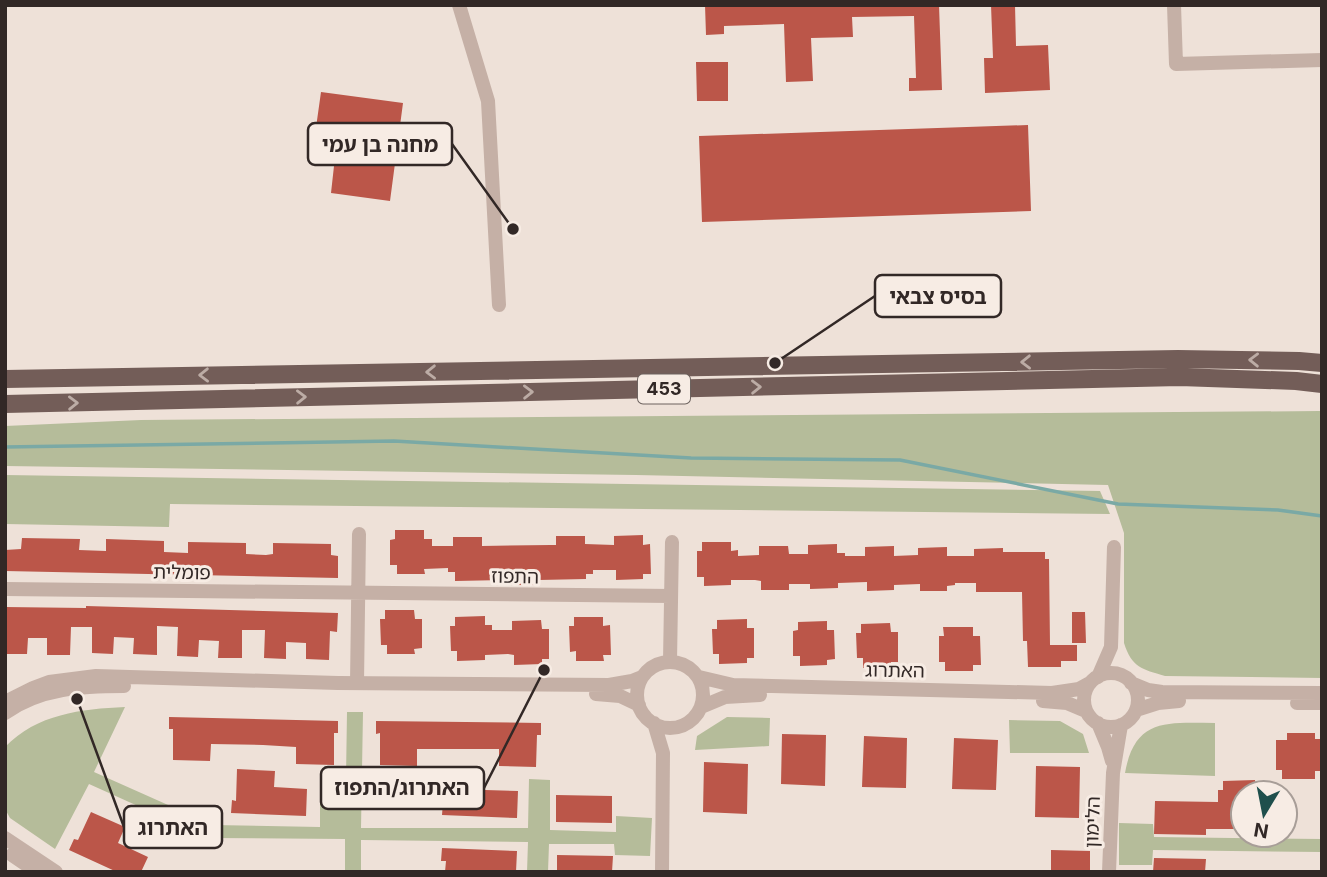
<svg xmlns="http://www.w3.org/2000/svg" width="1327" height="877" font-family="Inter,'Noto Sans Hebrew',sans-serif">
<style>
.green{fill:#b5bc9a}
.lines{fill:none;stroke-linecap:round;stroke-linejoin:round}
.stream{stroke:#7aa9a5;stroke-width:3.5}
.building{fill:#bb5649}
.minor{stroke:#c5b0a6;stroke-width:14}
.primary{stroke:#735d58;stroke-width:18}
.oneway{stroke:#bcaca5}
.labels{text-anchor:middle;stroke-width:6;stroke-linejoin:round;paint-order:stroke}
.shield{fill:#f7ece4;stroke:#6d635f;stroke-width:2}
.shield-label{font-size:18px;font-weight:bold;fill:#322826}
.street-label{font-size:19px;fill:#322826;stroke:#f7ece4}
.leader{fill:none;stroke:#322826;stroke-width:2.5}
.callout-dot{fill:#322826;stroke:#f7ece4;stroke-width:2.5}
.callout{fill:#f7ece4;stroke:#322826;stroke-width:2.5}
.callout-label{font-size:21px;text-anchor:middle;font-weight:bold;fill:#322826}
</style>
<rect width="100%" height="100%" fill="#eee1d8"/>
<path class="green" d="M1320 411 1322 678 1165 676C1142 669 1132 668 1124 643V533L1108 485 636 475 5 466V426L141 420Z
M5 475 1100 491 1110 514 170 504 169 527 5 524Z
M125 707 94 772 213 825 320 827V778H346L347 712H363L361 828H528L529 779 550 780V830L616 832V816L652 818 650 856 615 855 614 844H549L548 872H527L528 842 361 840V872H345V839L209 838 89 784 55 849 10 818 5 809V747C37 714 81 709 125 707Z
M727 717 770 718 769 746 695 750 697 736Z
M1009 720 1060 721 1083 734 1089 753H1010Z
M1215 723V776L1125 773C1135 717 1168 723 1215 723Z
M1119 823 1153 824 1154 837 1322 839V852L1153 850 1152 865H1119Z"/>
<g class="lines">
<path class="stream" d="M5 447 394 441 691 458 900 460 1118 504 1278 510 1322 516"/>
</g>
<path class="building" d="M705 5H939L942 90 909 91V78H916L914 16 852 17 853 37 811 38 813 81 786 82 784 24 724 26V34L706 35Z
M991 5H1015L1016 46 1048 45 1050 90 985 93 984 58H993Z
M696 62H728V101H697Z
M321 92 403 103 390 201 331 193 334 166 311 163Z
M1028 125 1031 211 702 222 699 136Z
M395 530H424V539H432V546H453V537H482V546L551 545H556V536H585V544L614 545V536L643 535V545L650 544 651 574H643V579L616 580V570H593V574H586V579L539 580V584L532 585H504V580L455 581V572H448V568L424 569 425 574H397V565H390V540L395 539Z
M22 538 80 539 79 550 106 551V539L164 541V552L188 553V542L246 543V554L266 555 273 554V543L331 544V555L338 556V578L5 571V550L21 549Z
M702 542H731V551L738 550V556L759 555V546H788L789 554H808V545L837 544V553H845V556H865V547L894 546V556L918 555V548L947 547V556H974V549L1003 548V552H1045V559H1049L1050 645H1077V661H1061V667H1028L1027 641H1023L1022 592H976V583H955V585L947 586V591H920V584L894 585V590L867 591V582L838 583V588L810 589V584H789V590H761V581L755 580H731V585L704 586V577H697V551H702Z
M86 606 338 613 337 632 330 631 329 660 306 659V643L286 642V659L264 658 265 630H242V658H218L219 641 199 640 198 657 177 656 178 627 157 626V655L133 654 134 638 114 637 113 654 92 653V627H71L70 655H47V638H28L27 654H6L5 607 86 608Z
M385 610H414L415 619H422V648L414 649 415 654H387V645H381L380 619H385Z
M1072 612H1085L1086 643H1072Z
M485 616V625H492V630H512V621L541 620 542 629H549V659H542V664L514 665V655L508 654 485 655V660L457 661V651H451L450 626H455V617Z
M574 617H603V626L610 625 611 655H603L604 661H576V651L570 652 569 626H574Z
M747 619V628H754V658H747V663L719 664V654H713L712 629H717V620Z
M827 621V630H834L835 659 827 660V665L800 666V656H793V631L798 630V622Z
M890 623 891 632H898V662H891V667L863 668V658H857L856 633H861V624Z
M943 627H973V636H980L981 665H973V671H945V662H939V636H944Z
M169 717 338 721V733H334V765L296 764V747L263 745 211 744 210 761 173 760V729H169Z
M376 721 541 723V735H537L536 767 499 766V749H417V766L380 765V733L376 734Z
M1287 733H1315V739H1322V771H1315V779H1282V770H1276V740H1287Z
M782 734 826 735 825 786 781 784Z
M864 736 907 738 906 788 862 787Z
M954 738 998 740 996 790 952 789Z
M704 762 748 764 747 814 703 812Z
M1036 766 1080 767 1079 818 1035 817Z
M237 769 275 771 274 787 307 789 306 816 231 813 232 800 236 801Z
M448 771 485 773V790L518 791 517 818 442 815 443 802 447 803Z
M1255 780 1256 793H1243V829H1206V835L1154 834 1155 801 1218 802V790H1223V781Z
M556 795 612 796V823L556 822Z
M91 812 125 827 118 843 148 857 141 872H117L69 850 74 839 78 840Z
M442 848 517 851 516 872H445L446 861H441Z
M1051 850 1090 851V872H1051Z
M557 855 613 856 612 872H557Z
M1154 858 1206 859 1205 872H1153Z"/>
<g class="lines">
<path class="minor" d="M459 5 488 101 499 305
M1174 5 1176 64 1322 60
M5 589 671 596
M670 661 672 542
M637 695a33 33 0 1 1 66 0a33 33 0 1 1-66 0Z
M1084 700a27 27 0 1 1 54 0a27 27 0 1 1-54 0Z
M699 677 733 685 1052 693 1079 689 1090 683
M1098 677 1111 647 1114 547
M357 683 359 534
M1131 683 1148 690 1162 692 1322 693
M596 694 620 696 639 705
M1043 701 1067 703 1086 711
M5 702 33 688 49 682 96 676 338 683 609 685 632 681 642 677
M1297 703H1322
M701 707 725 697 760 695
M1136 710 1158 703 1179 701
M5 713C40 688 83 686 124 686
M654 723 663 753 662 872
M1098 723 1108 747 1112 761
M5 838 56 872
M12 855 37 872
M1109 872 1113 773 1121 725"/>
<path class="primary" d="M5 379 1178 359 1299 361 1322 363
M5 404 1180 377 1296 381 1322 384"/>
</g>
<defs><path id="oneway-chevron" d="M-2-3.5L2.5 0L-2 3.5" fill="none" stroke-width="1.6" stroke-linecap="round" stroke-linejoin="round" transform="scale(1.75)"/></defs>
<g class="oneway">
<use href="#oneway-chevron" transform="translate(1254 360) rotate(-179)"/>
<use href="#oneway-chevron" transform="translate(1026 362) rotate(179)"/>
<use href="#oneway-chevron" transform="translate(431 372) rotate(179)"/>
<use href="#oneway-chevron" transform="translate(204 375) rotate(179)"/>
<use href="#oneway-chevron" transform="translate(756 387) rotate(-1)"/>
<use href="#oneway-chevron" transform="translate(528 392) rotate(-1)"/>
<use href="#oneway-chevron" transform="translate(301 397) rotate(-1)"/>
<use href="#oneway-chevron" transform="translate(73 403) rotate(-1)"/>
</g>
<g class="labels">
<rect class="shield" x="638" y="374.5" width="52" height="29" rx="5"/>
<g class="shield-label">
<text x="664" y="395">453</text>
</g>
<g class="street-label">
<text transform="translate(182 572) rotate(1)" y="7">פומלית</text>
<text transform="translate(515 576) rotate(1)" y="7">התפוז</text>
<text transform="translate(895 670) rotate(1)" y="7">האתרוג</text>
<text transform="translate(1092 822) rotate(-88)" y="7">הלימון</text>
</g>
</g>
<path class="leader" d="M513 229L452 144M775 363L875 296M544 670L484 788M77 699L124 827"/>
<g class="callout-dot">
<circle cx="513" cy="229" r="7"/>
<circle cx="775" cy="363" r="7"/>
<circle cx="544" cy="670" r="7"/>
<circle cx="77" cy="699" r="7"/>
</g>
<g class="callout">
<rect x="308" y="123" width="144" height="42" rx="7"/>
<rect x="875" y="275" width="126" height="42" rx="7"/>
<rect x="321" y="767" width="163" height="42" rx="7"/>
<rect x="124" y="806" width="98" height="42" rx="7"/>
</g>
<g class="callout-label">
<text x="380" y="152">מחנה בן עמי</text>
<text x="938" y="304">בסיס צבאי</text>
<text x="402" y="795">האתרוג/התפוז</text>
<text x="173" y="835">האתרוג</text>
</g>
<rect width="1327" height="877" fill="none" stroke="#322826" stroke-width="14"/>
<g transform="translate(1264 814) rotate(190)"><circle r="33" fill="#f7ece4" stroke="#a89e98" stroke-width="2"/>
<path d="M0-5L12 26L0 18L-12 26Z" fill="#1f4f4c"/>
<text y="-10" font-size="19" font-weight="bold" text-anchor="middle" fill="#322826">N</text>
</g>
</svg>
